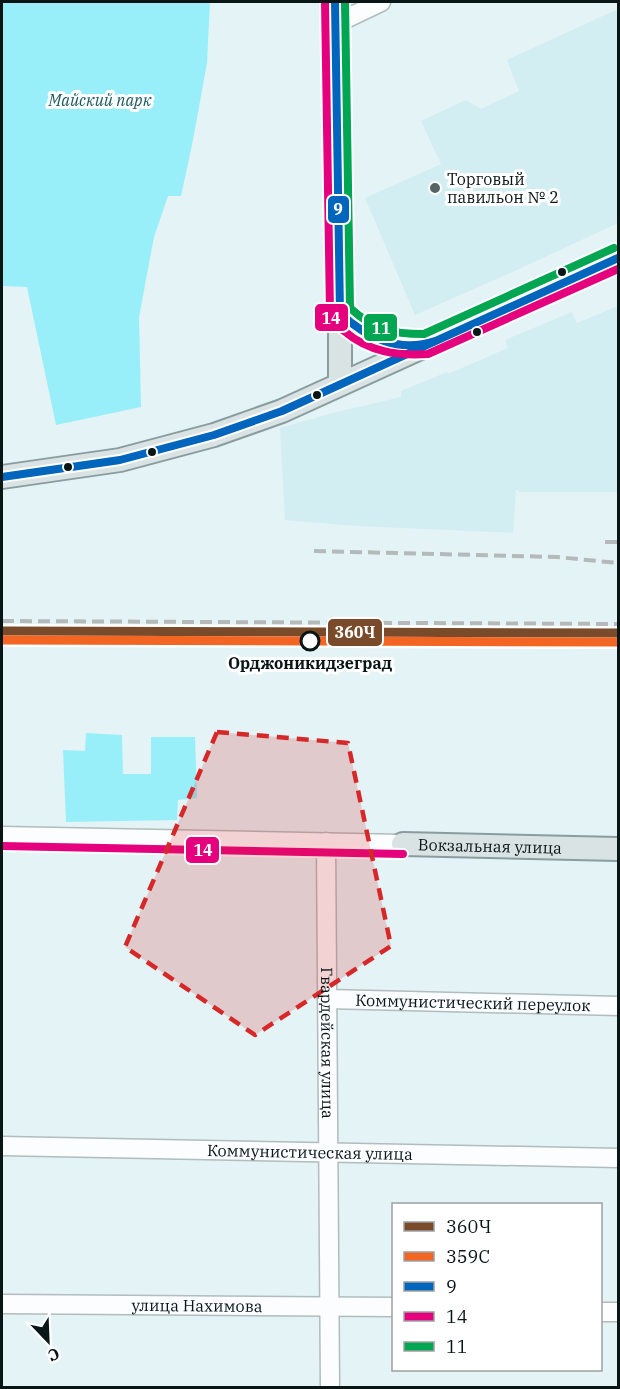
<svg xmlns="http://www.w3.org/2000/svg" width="620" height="1389" font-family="'IBM Plex Serif',serif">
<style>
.built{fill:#d2eef2}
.green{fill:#99eff9}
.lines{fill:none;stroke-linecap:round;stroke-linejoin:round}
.minor-casing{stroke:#b0bcbd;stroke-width:21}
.major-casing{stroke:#899da0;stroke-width:26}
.minor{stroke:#fbfdfe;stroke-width:18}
.major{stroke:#d9e3e4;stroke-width:22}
.rail{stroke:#b5b9ba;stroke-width:4;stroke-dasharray:12 6;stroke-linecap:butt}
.bus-1-casing{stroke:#fff;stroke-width:12}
.bus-2-casing{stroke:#fff;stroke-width:12}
.bus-3-casing{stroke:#fff;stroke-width:12}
.bus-1{stroke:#0065bd;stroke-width:8}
.bus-2{stroke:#e5007d;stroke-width:8}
.bus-3{stroke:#00a651;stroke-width:8}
.rail-1-casing{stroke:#fff;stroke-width:14}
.rail-2-casing{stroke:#fff;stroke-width:14}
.rail-1{stroke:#7a4b2a;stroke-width:9}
.rail-2{stroke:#f26522;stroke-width:9}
.marked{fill:#d62828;fill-opacity:0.2;stroke:#d62828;stroke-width:4.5;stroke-dasharray:12 8;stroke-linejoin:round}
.poi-dot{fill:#566364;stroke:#fff;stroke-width:2}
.bus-dot{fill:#0a1516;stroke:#fff;stroke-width:2}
.stop-dot{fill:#fff;stroke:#0a1516;stroke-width:3}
.labels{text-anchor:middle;stroke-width:6;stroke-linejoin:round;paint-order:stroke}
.park-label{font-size:16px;font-style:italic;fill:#1b5960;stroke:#fff}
.poi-label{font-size:16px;fill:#0a1516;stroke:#fff;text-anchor:start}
.stop-label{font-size:16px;font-weight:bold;fill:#0a1516;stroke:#fff}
.street-label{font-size:16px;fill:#0a1516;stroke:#fff}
.line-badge{stroke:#fff;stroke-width:2}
.badge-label{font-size:16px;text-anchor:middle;font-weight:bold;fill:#fff}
</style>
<rect width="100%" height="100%" fill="#e4f3f5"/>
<path class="built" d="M618 9V223L517 270 415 315 365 198 441 164 421 121 466 100 481 109 519 91 507 60Z
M618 306V492H519L516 489 513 533 356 526 285 520 280 428 333 413 401 397V391L447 372 448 374 508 348 505 340 572 312 577 323Z"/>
<path class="green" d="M2 2H210L207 63 193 140 181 196H168L154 237 139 317 141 407 56 425 27 287 2 286Z
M86 733 122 735 123 774H151V737H195L197 798 178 800 177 820 66 822 63 750 85 751Z"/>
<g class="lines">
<g class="minor-casing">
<g id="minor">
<path d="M335 24 381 2"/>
<path d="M2 836 403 844"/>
<path id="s1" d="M326 842 330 1388"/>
<path id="s2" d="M327 999 618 1006"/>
<path id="s3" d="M2 1146 618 1158"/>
<path id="s4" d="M2 1304 394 1307"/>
<path d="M600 1312H618"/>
</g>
</g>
<g class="major-casing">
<g id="major">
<path d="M335 2 340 313V384"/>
<path d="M340 313C365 338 386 346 422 344"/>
<path d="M2 477 120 460 214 435 282 411 618 258"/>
<path id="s5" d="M403 844 618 849"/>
</g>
</g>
<use href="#minor" class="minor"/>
<use href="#major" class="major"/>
<path class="rail" d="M605 542H618
M314 551 557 557 618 563
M2 621 618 624"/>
<g class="bus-1-casing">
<path id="bus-1" d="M335 2 340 313C366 338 399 353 435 341
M2 477 120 460 214 435 282 411 618 258"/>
</g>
<g class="bus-2-casing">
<path id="bus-2" d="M325 2 330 313C331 321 338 326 344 331 369 352 397 356 428 354L618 269
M2 846 403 854"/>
</g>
<g class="bus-3-casing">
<path id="bus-3" d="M345 2 350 308C374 330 392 334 424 334L614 248"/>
</g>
<use href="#bus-1" class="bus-1"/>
<use href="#bus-2" class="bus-2"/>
<use href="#bus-3" class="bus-3"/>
<g class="rail-1-casing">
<path id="rail-1" d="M2 631 618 633"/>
</g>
<g class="rail-2-casing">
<path id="rail-2" d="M2 640 618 642"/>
</g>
<use href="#rail-1" class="rail-1"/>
<use href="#rail-2" class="rail-2"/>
</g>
<path class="marked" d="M217 732 348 743 391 946 255 1035 125 947Z"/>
<circle class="poi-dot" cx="435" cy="188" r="6"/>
<g class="bus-dot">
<circle cx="562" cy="272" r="5"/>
<circle cx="477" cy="332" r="5"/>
<circle cx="317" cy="395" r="5"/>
<circle cx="152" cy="452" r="5"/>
<circle cx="68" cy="467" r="5"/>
</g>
<circle class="stop-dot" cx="310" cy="641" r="9"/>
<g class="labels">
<g class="park-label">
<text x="100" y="106">Майский парк</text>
</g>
<g class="poi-label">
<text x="447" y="185">Торговый<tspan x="447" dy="18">павильон № 2</tspan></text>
</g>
<g class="stop-label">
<text x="310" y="669">Орджоникидзеград</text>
</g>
<g class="street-label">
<text dy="6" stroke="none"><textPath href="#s5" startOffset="87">Вокзальная улица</textPath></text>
<text dy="6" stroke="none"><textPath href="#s2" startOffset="146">Коммунистический переулок</textPath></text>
<text dy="6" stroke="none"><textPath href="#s1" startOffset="201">Гвардейская улица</textPath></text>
<text dy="6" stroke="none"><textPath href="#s3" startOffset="308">Коммунистическая улица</textPath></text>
<text dy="6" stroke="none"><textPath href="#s4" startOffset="195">улица Нахимова</textPath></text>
</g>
</g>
<g class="line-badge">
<rect x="327" y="195" width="23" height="29" rx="6" fill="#0065bd"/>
<rect x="314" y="303" width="35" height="29" rx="6" fill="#e5007d"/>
<rect x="363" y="313" width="35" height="29" rx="6" fill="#00a651"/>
<rect x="327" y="618" width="56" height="29" rx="6" fill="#7a4b2a"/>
<rect x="185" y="836" width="35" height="28" rx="6" fill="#e5007d"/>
</g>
<g class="badge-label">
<text x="338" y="215">9</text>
<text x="331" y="324">14</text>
<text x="381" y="334">11</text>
<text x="355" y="638">360Ч</text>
<text x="203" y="856">14</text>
</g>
<rect width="620" height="1389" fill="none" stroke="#0a1516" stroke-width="6"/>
<rect x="392" y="1203" width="210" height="168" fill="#ffffff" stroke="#9da1a2" stroke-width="1.5"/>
<rect x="404" y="1222" width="30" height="9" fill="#7a4b2a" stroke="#9da1a2" stroke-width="1.5"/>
<text x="446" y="1233" font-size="18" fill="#0a1516">360Ч</text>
<rect x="404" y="1252" width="30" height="9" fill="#f26522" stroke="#9da1a2" stroke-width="1.5"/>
<text x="446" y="1263" font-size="18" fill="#0a1516">359С</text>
<rect x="404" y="1282" width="30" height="9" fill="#0065bd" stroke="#9da1a2" stroke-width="1.5"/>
<text x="446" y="1293" font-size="18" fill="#0a1516">9</text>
<rect x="404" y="1312" width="30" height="9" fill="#e5007d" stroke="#9da1a2" stroke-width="1.5"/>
<text x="446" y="1323" font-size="18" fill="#0a1516">14</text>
<rect x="404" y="1342" width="30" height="9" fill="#00a651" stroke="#9da1a2" stroke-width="1.5"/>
<text x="446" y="1353" font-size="18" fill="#0a1516">11</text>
<g transform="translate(48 1341) rotate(157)" stroke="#ffffff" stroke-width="4.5" paint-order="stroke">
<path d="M0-4.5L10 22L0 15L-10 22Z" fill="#0a1516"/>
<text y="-9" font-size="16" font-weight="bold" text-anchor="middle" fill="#0a1516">С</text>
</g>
</svg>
